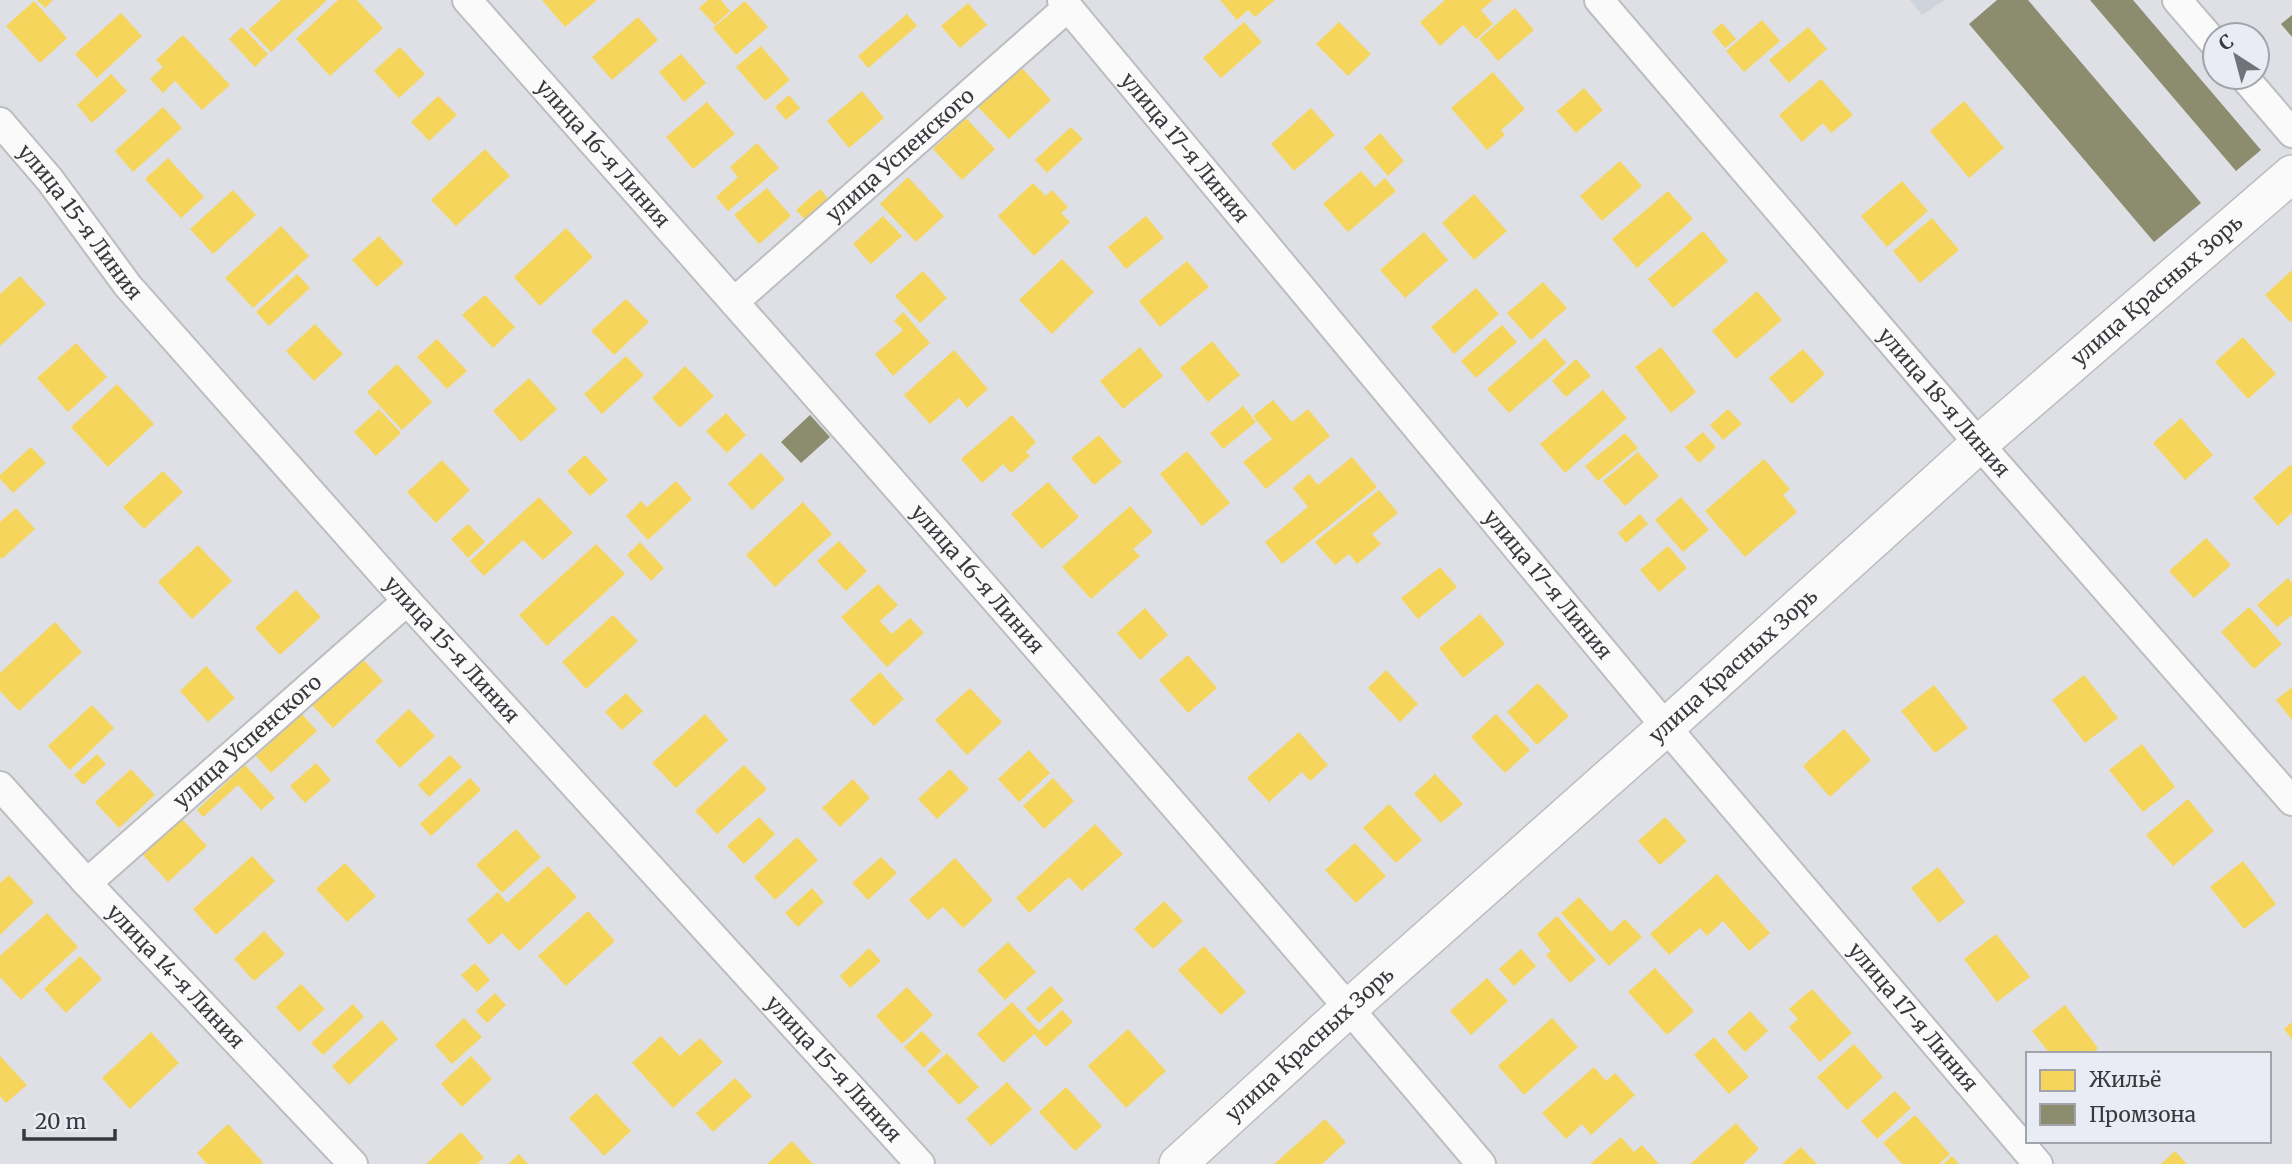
<svg xmlns="http://www.w3.org/2000/svg" width="2292" height="1164" font-family="Merriweather,serif">
<style>
.built{fill:#cfd3dc}
.homes{fill:#f6d55c}
.industry{fill:#8c8c6e}
.lines{fill:none;stroke-linecap:round;stroke-linejoin:round}
.minor-casing{stroke:#bbbdc0;stroke-width:32}
.tertiary-casing{stroke:#bbbdc0;stroke-width:40}
.minor{stroke:#fafafb;stroke-width:28}
.tertiary{stroke:#fafafb;stroke-width:37}
.labels{text-anchor:middle;stroke-width:7;stroke-linejoin:round;paint-order:stroke}
.street-label{font-size:21px;fill:#38393d;stroke:#e9ecf5}
</style>
<rect width="100%" height="100%" fill="#dee0e5"/>
<path class="built" d="M1910 0H1945L1922 15Z"/>
<path class="homes" d="M37 0H53L45 8Z
M281 0H327L271 52 249 29Z
M338 0H357L383 28 330 76 296 39Z
M542 0H597L565 27Z
M708 0H721L730 11 715 25 699 8Z
M1220 0H1275L1255 17 1248 10 1237 20Z
M1445 0H1493L1481 10 1493 24 1476 39 1463 25 1440 46 1420 22Z
M34 1 67 38 40 63 6 26Z
M745 1 768 27 736 55 713 28Z
M968 3 987 25 960 48 941 26Z
M1515 8 1534 30 1498 61 1479 39Z
M121 13 142 36 97 78 75 54Z
M907 14 917 26 868 68 858 56Z
M638 17 658 40 612 80 592 57Z
M1762 20 1780 41 1744 72 1726 51Z
M1244 22 1262 42 1221 78 1203 58Z
M1339 22 1371 54 1348 76 1316 44Z
M1722 23 1736 39 1725 48 1712 32Z
M242 27 268 54 255 67 229 39Z
M1808 27 1827 49 1789 83 1769 60Z
M183 35 230 85 202 110 175 81 163 93 150 79 163 67 156 60Z
M761 46 790 80 765 101 736 67Z
M400 47 425 74 399 98 374 71Z
M681 54 706 83 684 102 659 72Z
M1021 67 1051 100 1009 139 978 107Z
M1493 72 1525 109 1501 130 1505 135 1487 150 1451 108Z
M111 74 127 91 92 123 77 105Z
M1821 79 1853 115 1831 133 1823 123 1802 142 1779 115Z
M1584 88 1603 110 1576 133 1557 111Z
M862 91 884 118 849 148 827 121Z
M789 95 800 108 786 120 775 107Z
M438 96 457 115 429 141 411 122Z
M1964 101 2004 148 1969 178 1930 131Z
M707 102 735 134 693 169 666 137Z
M163 107 182 128 133 172 115 151Z
M1311 108 1335 135 1294 171 1271 144Z
M966 118 995 149 962 180 933 149Z
M1071 127 1083 139 1047 173 1035 160Z
M1380 133 1404 161 1388 176 1364 148Z
M757 143 779 168 728 211 716 197 738 177 730 167Z
M485 149 510 176 456 226 431 200Z
M168 158 204 197 181 218 145 179Z
M1620 161 1642 186 1602 221 1580 196Z
M1361 171 1375 187 1385 178 1396 191 1348 232 1323 204Z
M908 177 944 216 916 242 880 204Z
M1902 181 1928 211 1887 247 1861 216Z
M1033 183 1046 196 1052 190 1068 207 1061 213 1070 222 1034 256 998 216Z
M767 188 791 216 759 244 734 215Z
M820 189 831 202 807 222 796 210Z
M233 190 256 215 213 254 190 229Z
M1668 191 1693 219 1637 268 1612 239Z
M1474 194 1507 231 1474 260 1442 223Z
M883 216 902 236 871 264 853 244Z
M1146 216 1164 238 1126 269 1108 247Z
M1932 218 1959 250 1920 283 1893 251Z
M281 226 309 256 253 308 225 278Z
M566 228 593 257 540 306 514 277Z
M1703 231 1728 261 1673 308 1648 279Z
M1424 232 1448 260 1405 298 1380 270Z
M379 236 404 263 377 287 352 260Z
M1062 259 1094 292 1052 334 1019 300Z
M1187 261 1209 287 1160 327 1139 301Z
M2292 270V321L2290 322 2265 295Z
M923 271 947 298 920 323 895 296Z
M297 274 310 288 269 326 256 312Z
M20 276 46 304 0 346V294Z
M1543 282 1567 308 1531 340 1507 313Z
M1476 288 1499 314 1454 354 1431 327Z
M1757 291 1782 320 1736 359 1712 331Z
M485 295 515 327 493 348 462 315Z
M626 299 649 322 614 355 591 331Z
M903 312 930 343 893 376 875 354 903 330 894 321Z
M315 324 343 354 314 381 286 351Z
M1502 325 1517 342 1476 378 1461 361Z
M2243 337 2276 374 2248 399 2215 362Z
M1545 338 1566 363 1509 413 1487 389Z
M437 339 467 371 447 389 417 357Z
M1212 341 1240 375 1208 402 1180 368Z
M76 343 107 377 68 412 37 378Z
M1140 347 1163 376 1123 409 1100 381Z
M1661 347 1696 392 1671 413 1635 367Z
M1803 349 1825 374 1792 404 1769 378Z
M954 350 988 389 967 408 959 398 930 424 904 395Z
M626 356 644 375 602 414 584 394Z
M1576 359 1591 376 1566 397 1552 381Z
M397 364 432 402 402 430 367 392Z
M685 366 714 396 680 428 652 398Z
M529 378 557 409 521 442 493 411Z
M117 384 154 424 108 467 71 427Z
M1603 390 1627 418 1565 473 1540 444Z
M1273 400 1292 422 1308 409 1330 436 1266 489 1243 462 1272 439 1253 416Z
M1243 406 1256 422 1223 449 1210 433Z
M379 409 401 433 376 456 354 432Z
M1728 409 1742 424 1723 440 1710 425Z
M726 413 746 435 727 453 706 431Z
M1012 415 1036 442 1026 452 1030 456 1011 473 1003 464 982 483 961 459Z
M2181 418 2213 455 2185 480 2153 443Z
M1703 432 1716 447 1699 463 1685 447Z
M1625 433 1638 448 1598 481 1585 466Z
M1099 435 1122 462 1094 485 1071 458Z
M31 447 46 463 13 493 0 479V475Z
M1187 451 1230 503 1202 526 1160 474Z
M1638 452 1659 476 1625 506 1603 481Z
M761 453 785 479 752 510 728 484Z
M585 455 608 480 590 496 567 471Z
M1352 457 1377 487 1282 564 1265 542 1308 507 1293 488 1309 474 1318 485Z
M1764 459 1790 489 1783 495 1797 512 1745 557 1705 511Z
M442 460 470 490 436 523 407 492Z
M2290 465 2292 467V513L2278 526 2253 498Z
M163 471 183 492 144 529 123 507Z
M676 481 692 499 648 540 626 516 641 501 647 507Z
M1048 482 1079 517 1042 549 1011 514Z
M1379 490 1398 513 1372 534 1381 544 1357 564 1349 554 1335 565 1315 542Z
M539 497 573 533 543 560 523 540 484 576 470 561Z
M1681 497 1709 530 1683 552 1655 520Z
M803 502 832 534 775 587 746 555Z
M1130 506 1153 532 1133 549 1140 556 1091 599 1062 567Z
M16 508 35 529 2 559 0 557V522Z
M1640 514 1648 524 1626 543 1618 533Z
M468 524 485 542 468 558 451 539Z
M2206 538 2231 565 2194 598 2169 571Z
M839 541 867 571 846 591 817 561Z
M640 542 664 568 651 581 627 555Z
M596 544 625 574 547 646 519 615Z
M198 545 232 581 192 619 158 582Z
M1668 546 1687 568 1659 592 1640 570Z
M1440 567 1457 587 1418 619 1401 598Z
M2288 578 2292 583V615L2277 627 2257 605Z
M878 584 898 605 880 621 892 634 910 618 924 633 887 667 841 617Z
M296 590 321 617 280 655 255 628Z
M2249 607 2282 644 2254 669 2221 632Z
M1145 608 1168 635 1140 660 1117 633Z
M1480 614 1505 644 1463 678 1439 648Z
M613 615 638 641 586 689 562 662Z
M55 622 82 652 19 711 0 691V673Z
M1188 655 1217 688 1188 713 1159 680Z
M361 657 383 681 333 728 311 704Z
M206 666 235 698 208 722 180 691Z
M1386 670 1418 704 1400 722 1368 688Z
M880 672 904 699 874 726 850 700Z
M2084 675 2118 718 2085 743 2052 700Z
M1538 683 1569 716 1537 745 1507 712Z
M1934 685 1968 728 1935 753 1901 711Z
M2292 687V720L2276 700Z
M970 688 1002 722 967 755 935 720Z
M626 693 643 711 622 730 605 712Z
M92 705 114 728 70 770 48 746Z
M409 709 435 736 400 768 375 741Z
M302 714 317 731 271 773 256 756Z
M705 714 728 740 676 788 652 763Z
M1496 714 1530 750 1505 773 1471 737Z
M1844 729 1871 760 1830 797 1803 766Z
M1299 732 1328 765 1310 781 1302 772 1269 802 1247 778Z
M2142 744 2175 787 2143 812 2109 770Z
M1029 750 1050 773 1019 802 998 779Z
M97 754 106 764 83 785 74 775Z
M450 755 462 767 429 797 418 785Z
M316 763 331 780 305 803 290 786Z
M245 765 275 798 261 810 238 785 203 817 197 810Z
M744 765 767 789 717 834 695 811Z
M131 769 155 795 119 828 95 802Z
M950 769 969 789 937 819 918 799Z
M1435 774 1463 804 1441 823 1414 794Z
M470 778 481 790 431 836 420 824Z
M1053 778 1074 801 1044 829 1023 806Z
M853 779 870 798 840 827 822 808Z
M2188 799 2214 831 2173 866 2146 835Z
M1389 804 1422 840 1396 863 1363 828Z
M759 817 775 834 744 864 727 846Z
M1665 817 1687 841 1660 865 1638 841Z
M182 819 207 846 168 882 143 855Z
M1095 824 1123 854 1082 891 1069 877 1029 913 1016 898Z
M516 829 541 857 502 893 476 865Z
M797 837 818 860 775 900 754 877Z
M1355 843 1386 876 1356 903 1325 870Z
M252 856 275 881 216 935 193 909Z
M881 857 897 873 868 900 852 883Z
M955 858 993 900 963 928 943 907 928 920 909 900Z
M2243 861 2276 904 2244 929 2210 887Z
M345 863 376 896 347 922 316 889Z
M548 866 577 897 519 951 502 933 489 945 467 920 498 892 507 903Z
M1938 867 1965 902 1939 923 1911 888Z
M1717 874 1770 933 1749 951 1723 921 1707 936 1700 928 1669 955 1650 934Z
M9 875 34 902 0 935V883Z
M812 888 824 902 798 927 785 913Z
M1579 897 1611 932 1625 919 1642 937 1609 966 1561 913Z
M1164 901 1183 921 1153 949 1134 929Z
M588 911 615 941 566 986 538 956Z
M47 913 78 947 21 1000 0 977V956Z
M1557 916 1596 960 1570 983 1546 955 1551 951 1537 934Z
M264 931 285 954 254 981 234 959Z
M1996 934 2030 977 1997 1002 1964 959Z
M1008 942 1036 972 1005 1000 977 970Z
M1204 946 1246 992 1221 1015 1178 970Z
M869 948 881 961 850 988 840 976Z
M1521 949 1536 966 1514 986 1499 969Z
M80 956 102 979 66 1013 44 989Z
M475 963 490 980 477 992 461 975Z
M1655 968 1694 1011 1667 1035 1628 992Z
M1487 978 1508 1001 1471 1035 1450 1011Z
M301 984 325 1009 299 1032 276 1007Z
M1051 986 1064 1000 1039 1023 1026 1009Z
M907 987 933 1015 902 1044 876 1016Z
M1812 989 1852 1033 1820 1062 1789 1027 1798 1019 1789 1009Z
M495 993 506 1005 487 1023 476 1011Z
M1012 1002 1039 1031 1062 1010 1073 1022 1046 1047 1034 1034 1003 1063 977 1034Z
M353 1004 364 1017 323 1055 311 1043Z
M2065 1005 2098 1048 2092 1054H2050L2032 1031Z
M1750 1011 1768 1031 1745 1052 1727 1032Z
M464 1018 482 1037 452 1064 435 1045Z
M1552 1018 1578 1047 1524 1095 1498 1066Z
M382 1020 398 1039 349 1085 332 1066Z
M2292 1022V1039L2284 1029Z
M1128 1029 1166 1071 1126 1108 1088 1066Z
M922 1031 941 1051 924 1068 904 1047Z
M151 1032 179 1063 130 1109 102 1078Z
M661 1036 680 1056 700 1038 723 1062 673 1108 632 1063Z
M1714 1037 1749 1077 1729 1094 1694 1055Z
M1854 1044 1883 1077 1847 1110 1817 1077Z
M947 1053 979 1087 959 1105 927 1071Z
M0 1056 27 1085 6 1103 0 1096Z
M471 1056 492 1079 462 1107 441 1084Z
M1594 1067 1606 1081 1615 1073 1635 1095 1591 1135 1582 1124 1566 1139 1542 1113Z
M735 1078 752 1096 713 1132 696 1113Z
M1007 1082 1032 1109 991 1146 966 1119Z
M1066 1087 1102 1126 1075 1151 1039 1112Z
M1895 1091 1911 1108 1877 1139 1861 1121Z
M596 1093 631 1131 604 1156 569 1118Z
M1915 1115 1950 1154 1939 1164H1902L1883 1143Z
M1325 1119 1346 1142 1322 1164H1274Z
M1736 1123 1759 1149 1743 1164H1690Z
M228 1124 263 1162 261 1164H207L197 1153Z
M461 1132 484 1158 477 1164H426Z
M1621 1137 1634 1152 1642 1145 1659 1164H1590Z
M792 1141 813 1164H767Z
M1801 1147 1817 1164H1782Z
M2175 1151 2187 1164H2161Z
M519 1154 528 1164H508Z
M1952 1156 1959 1164H1943Z"/>
<path class="industry" d="M1997 0H2028L2201 203 2154 242 1969 24Z
M2090 0H2133L2261 150 2236 171Z
M2292 15V37L2281 24Z
M810 415 830 437 801 463 781 442Z"/>
<g class="lines">
<g class="minor-casing">
<g id="minor">
<path id="s1" d="M467 0C808 385 1149 771 1481 1164"/>
<path id="s2" d="M1062 0 1666 727 2038 1164"/>
<path id="s3" d="M1599 0 1979 444 2292 801"/>
<path d="M2177 0 2215 44"/>
<path d="M2244 77 2292 133"/>
<path id="s4" d="M0 122 50 180 128 286 407 601 920 1164"/>
<path id="s5" d="M734 302 1068 7"/>
<path id="s6" d="M0 786 87 883 353 1164"/>
<path id="s7" d="M87 883 407 601"/>
</g>
</g>
<g class="tertiary-casing">
<g id="tertiary">
<path id="s8" d="M1178 1164 1349 1008 1666 727 1979 444 2292 174"/>
</g>
</g>
<use href="#minor" class="minor"/>
<use href="#tertiary" class="tertiary"/>
</g>
<g class="labels">
<g class="street-label">
<text dy="7" stroke="none"><textPath href="#s2" startOffset="192">улица 17-я Линия</textPath></text>
<text dy="7" stroke="none"><textPath href="#s1" startOffset="205">улица 16-я Линия</textPath></text>
<text dy="7" stroke="none"><textPath href="#s5" startOffset="222">улица Успенского</textPath></text>
<text dy="7" stroke="none"><textPath href="#s4" startOffset="128">улица 15-я Линия</textPath></text>
<text dy="7" stroke="none"><textPath href="#s8" startOffset="1312">улица Красных Зорь</textPath></text>
<text dy="7" stroke="none"><textPath href="#s3" startOffset="530">улица 18-я Линия</textPath></text>
<text dy="7" stroke="none"><textPath href="#s1" startOffset="772">улица 16-я Линия</textPath></text>
<text dy="7" stroke="none"><textPath href="#s2" startOffset="760">улица 17-я Линия</textPath></text>
<text dy="7" stroke="none"><textPath href="#s4" startOffset="695">улица 15-я Линия</textPath></text>
<text dy="7" stroke="none"><textPath href="#s8" startOffset="746">улица Красных Зорь</textPath></text>
<text dy="7" stroke="none"><textPath href="#s7" startOffset="214">улица Успенского</textPath></text>
<text dy="7" stroke="none"><textPath href="#s6" startOffset="259">улица 14-я Линия</textPath></text>
<text dy="7" stroke="none"><textPath href="#s2" startOffset="1326">улица 17-я Линия</textPath></text>
<text dy="7" stroke="none"><textPath href="#s8" startOffset="178">улица Красных Зорь</textPath></text>
<text dy="7" stroke="none"><textPath href="#s4" startOffset="1262">улица 15-я Линия</textPath></text>
</g>
</g>
<rect x="2026" y="1052" width="245" height="91" fill="#e9ecf5" stroke="#a2a4ab" stroke-width="2"/>
<rect x="2040" y="1070" width="35" height="21" fill="#f6d55c" stroke="#a2a4ab" stroke-width="2"/>
<text x="2089" y="1087" font-size="21" fill="#38393d">Жильё</text>
<rect x="2040" y="1104" width="35" height="21" fill="#8c8c6e" stroke="#a2a4ab" stroke-width="2"/>
<text x="2089" y="1122" font-size="21" fill="#38393d">Промзона</text>
<g transform="translate(2236 56) rotate(324)"><circle r="33" fill="#e9ecf5" stroke="#a2a4ab" stroke-width="2"/>
<path d="M0-5L12 26L0 18L-12 26Z" fill="#727378"/>
<text y="-10" font-size="19" font-weight="bold" text-anchor="middle" fill="#38393d">С</text>
</g>
<path d="M24 1129v10h91v-10" fill="none" stroke="#38393d" stroke-width="3.5"/>
<text x="35" y="1129" font-size="21" fill="#38393d" stroke="#e9ecf5" stroke-width="5" paint-order="stroke">20 m</text>
</svg>
